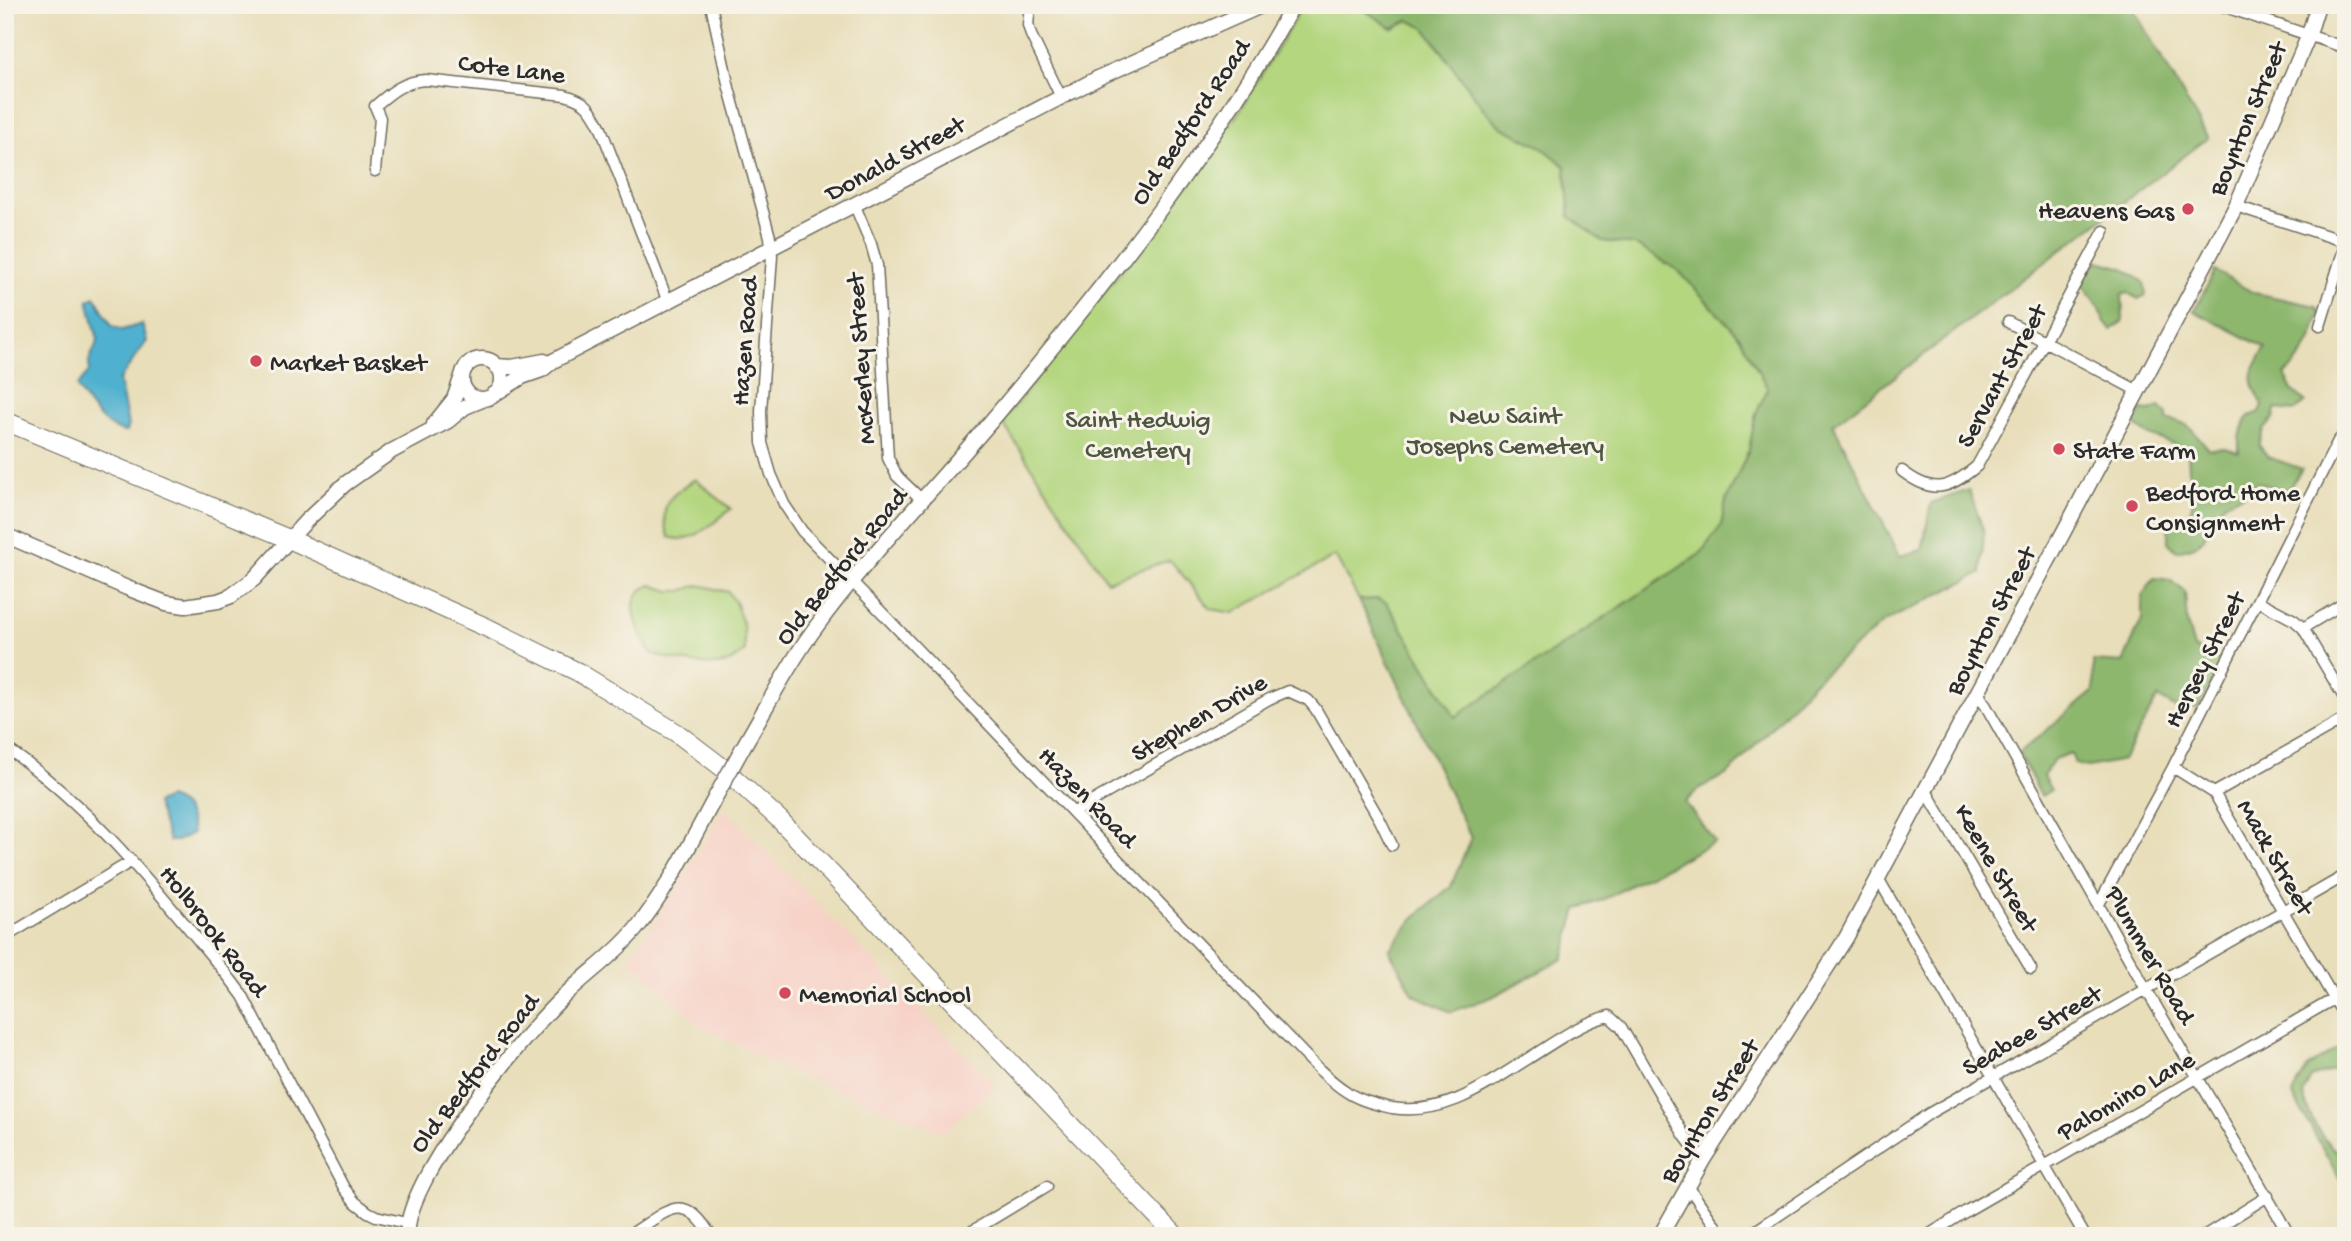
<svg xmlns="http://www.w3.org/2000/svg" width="2351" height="1241" font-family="'Gochi Hand',sans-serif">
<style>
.built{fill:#f7d1c6}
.green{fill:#b3d67f;stroke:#6f8055;stroke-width:2}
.forest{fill:#8eb76e;stroke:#5c714c;stroke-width:2}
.water{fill:#50b1cf;stroke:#3e6e7d;stroke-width:2}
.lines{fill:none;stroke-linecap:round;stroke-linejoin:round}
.minor-casing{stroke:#6d6a5d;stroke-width:13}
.tertiary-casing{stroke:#6d6a5d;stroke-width:17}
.primary-casing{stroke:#6d6a5d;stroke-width:20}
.minor{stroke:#fff;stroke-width:10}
.tertiary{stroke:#fff;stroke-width:14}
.primary{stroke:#fff;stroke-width:18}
.tertiary-bridge-casing{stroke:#6d6a5d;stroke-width:17;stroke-linecap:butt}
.tertiary-bridge{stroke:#fff;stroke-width:14}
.poi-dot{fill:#d1495b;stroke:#f7f3e8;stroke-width:2.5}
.labels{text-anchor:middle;stroke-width:6;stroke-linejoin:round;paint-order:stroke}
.street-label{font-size:26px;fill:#2b2b2b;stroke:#f7f3e8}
.poi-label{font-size:26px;fill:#2b2b2b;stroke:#f7f3e8;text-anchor:start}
.park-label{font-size:26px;fill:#4d5640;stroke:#f7f3e8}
</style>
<rect width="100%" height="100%" fill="#f7f3e8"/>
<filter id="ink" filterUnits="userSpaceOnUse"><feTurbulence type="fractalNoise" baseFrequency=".0143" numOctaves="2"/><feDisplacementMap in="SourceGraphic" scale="14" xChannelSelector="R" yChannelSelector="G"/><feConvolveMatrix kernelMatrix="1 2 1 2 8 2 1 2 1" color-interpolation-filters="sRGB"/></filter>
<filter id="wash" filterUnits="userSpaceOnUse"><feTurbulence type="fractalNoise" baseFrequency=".00686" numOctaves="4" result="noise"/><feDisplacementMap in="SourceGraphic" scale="28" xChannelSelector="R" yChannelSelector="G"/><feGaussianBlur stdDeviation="1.57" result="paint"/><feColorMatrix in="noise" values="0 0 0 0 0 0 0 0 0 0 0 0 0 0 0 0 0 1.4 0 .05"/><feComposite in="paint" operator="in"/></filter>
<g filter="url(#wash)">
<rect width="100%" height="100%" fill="#e8deba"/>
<path class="built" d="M724 808 996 1086 943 1133 782 1068 701 1026 628 960 675 892Z"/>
<path class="green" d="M1303 5H1357L1392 28 1409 20 1425 28 1486 112 1501 127 1542 147 1565 166 1570 217 1602 241 1636 245 1679 271 1740 337 1768 389 1756 413 1749 450 1726 501 1721 526 1700 554 1455 717 1387 604 1377 599 1359 600 1335 556 1233 613 1211 609 1170 560 1107 581 1002 422 1157 225 1239 112Z
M695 479 731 509C713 522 693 546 669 537 657 504 669 497 695 479Z
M651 585 670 591H681L699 585 728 592 735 602 743 624 745 651C737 659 727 664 716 665 703 665 662 659 652 653 647 649 644 640 641 634 633 615 627 594 651 585Z"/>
<path class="forest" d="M1357 5H2131L2208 138 1833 424 1900 556 1922 550 1931 503 1969 490 1984 532 1981 573 1884 622 1816 680 1728 774 1701 787 1685 802 1715 842 1602 900 1577 909 1563 959 1492 997 1451 1012 1414 995 1389 950 1414 918 1451 886 1471 838 1359 600 1377 599 1387 603 1455 717 1700 554 1721 526 1726 501 1749 450 1756 413 1768 389 1740 337 1679 271 1636 245 1602 241 1570 217 1565 166 1542 147 1501 127 1486 112 1425 28 1409 20 1392 28Z
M2099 261 2123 268 2144 282 2146 295 2138 299 2128 292 2122 294 2123 321 2111 330 2105 323 2096 303 2082 285 2086 273Z
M2215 271 2254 293 2316 306 2320 313C2313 338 2305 357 2285 374L2291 389 2306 402 2295 411 2276 409 2274 418 2264 430 2259 445 2268 457 2302 469 2287 491 2257 482 2242 495 2224 503 2204 538 2194 546 2177 551 2168 542V528L2177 515 2188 516 2194 499 2190 486 2188 452C2171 439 2149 440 2134 424L2140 410 2150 411 2160 407 2167 414V420C2191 420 2195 435 2209 449L2225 448 2239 452V438L2248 417 2260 412 2263 405C2248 377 2249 375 2266 348L2194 311Z
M2154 578 2171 580 2185 592 2187 623 2194 648 2223 660 2199 707 2179 710 2158 697 2123 760 2088 767 2075 764 2071 753 2054 759 2043 776 2051 790 2041 796 2019 753 2094 691 2093 661 2123 663 2142 619V597Z
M2346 1043V1069L2339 1068 2311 1078 2303 1093C2309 1118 2322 1145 2346 1157V1190L2292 1094 2307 1068Z"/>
<path class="water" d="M95 297 112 326 122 330 142 324 147 341 119 380 128 425 126 432C105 430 87 404 77 387L89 371V361L98 340 88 300Z
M168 798C186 803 191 815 193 833L177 841H169L156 803Z"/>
</g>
<g filter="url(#ink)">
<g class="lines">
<g class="minor-casing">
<path id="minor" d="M711 5 729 88 770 237 772 256 761 411 762 443 771 474 784 504 802 531 869 599 1277 1026C1299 1048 1321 1075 1347 1092 1360 1101 1377 1105 1392 1108 1446 1116 1486 1085 1529 1058 1555 1042 1580 1023 1609 1016L1621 1027 1684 1135 1703 1160
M1030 5 1028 25 1031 35 1061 97
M2220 5 2346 48
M375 171 380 118 375 106C391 92 404 81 426 80L565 95C586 101 590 107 600 126L668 302
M855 206 871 244 877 265 888 458 897 476 922 500
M2236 206 2346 242
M2008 322 2138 391
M2320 326 2346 242
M1902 471C1932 494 1947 491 1977 466L2104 231
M2258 601 2294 620 2303 628 2346 701
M2303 628 2346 602
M1978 692 2146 989 2290 1236
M5 747C96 810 158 892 228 976L243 996 344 1188 355 1202 368 1212 376 1216 406 1223
M2173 767 2214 793 2346 1019
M1925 789 2031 969
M2214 793 2346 718
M1074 812 1269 699 1288 691 1308 700 1315 708 1380 820 1392 845
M1878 878 2085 1236
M2098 906 2173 767 2338 441 2346 433
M5 937 132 861
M1688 1186 1722 1236
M628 1236C665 1214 683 1187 711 1236
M964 1236 1047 1186
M1748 1236 1930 1113 2346 875
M1927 1236 1968 1210 2346 992
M2204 1236 2268 1196"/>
</g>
<g class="tertiary-casing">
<path id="tertiary" d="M462 379a20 20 0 1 1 40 0a20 20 0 1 1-40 0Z
M496 366 512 367 544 361
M493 395 522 377 542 370 553 361 1102 76 1263 5
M434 424 454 399 462 376
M5 535 127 588 166 603 185 606 218 601 231 596 254 579 306 521 345 484 392 451 448 421 465 407 487 398
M742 749C765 710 786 668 813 631 869 554 937 486 998 413 1106 284 1211 152 1293 5
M408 1236C401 1185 523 1035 562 998 586 974 614 956 636 929 668 890 692 840 716 796
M1660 1236 1703 1160 1846 938 2070 520 2236 206 2308 37 2318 5"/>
</g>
<g class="primary-casing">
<path id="primary" d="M5 421 289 539 490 629 578 672 677 733 723 768 780 820 1176 1236"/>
</g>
<use href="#minor" class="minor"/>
<use href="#tertiary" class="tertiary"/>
<use href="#primary" class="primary"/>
<g class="tertiary-bridge-casing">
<path id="tertiary-bridge" d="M716 796 742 749"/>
</g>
<use href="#tertiary-bridge" class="tertiary-bridge"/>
</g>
</g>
<g class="poi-dot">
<circle cx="2188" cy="209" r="7"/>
<circle cx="256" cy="361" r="7"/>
<circle cx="2059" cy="449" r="7"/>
<circle cx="2132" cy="506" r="7"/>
<circle cx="785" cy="993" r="7"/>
</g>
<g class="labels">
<g class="street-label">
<text transform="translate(512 67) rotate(7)" y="9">Cote Lane</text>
<text transform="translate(2246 118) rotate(-67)" y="9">Boynton Street</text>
<text transform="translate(1189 121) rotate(-56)" y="9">Old Bedford Road</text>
<text transform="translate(894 157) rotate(-28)" y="9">Donald Street</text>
<text transform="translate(743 341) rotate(-86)" y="9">Hazen Road</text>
<text transform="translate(859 359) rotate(-94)" y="9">McKerley Street</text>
<text transform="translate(2000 375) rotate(-61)" y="9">Servant Street</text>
<text transform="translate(840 565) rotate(-51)" y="9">Old Bedford Road</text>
<text transform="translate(1989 620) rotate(-62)" y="9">Boynton Street</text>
<text transform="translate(2203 659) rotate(-63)" y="9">Hersey Street</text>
<text transform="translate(1198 716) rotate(-30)" y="9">Stephen Drive</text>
<text transform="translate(1089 796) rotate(46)" y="9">Hazen Road</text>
<text transform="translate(2277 856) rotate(60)" y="9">Mack Street</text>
<text transform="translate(1998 867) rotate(60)" y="9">Keene Street</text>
<text transform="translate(215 930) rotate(52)" y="9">Holbrook Road</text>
<text transform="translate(2152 954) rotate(60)" y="9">Plummer Road</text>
<text transform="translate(2031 1029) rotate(-30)" y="9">Seabee Street</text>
<text transform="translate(473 1072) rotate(-52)" y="9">Old Bedford Road</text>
<text transform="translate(2125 1094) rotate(-30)" y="9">Palomino Lane</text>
<text transform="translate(1708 1110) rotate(-58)" y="9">Boynton Street</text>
</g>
<g class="poi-label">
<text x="2174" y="218" text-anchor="end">Heavens Gas</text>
<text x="270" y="370">Market Basket</text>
<text x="2073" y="458">State Farm</text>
<text x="2146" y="500">Bedford Home<tspan x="2146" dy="30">Consignment</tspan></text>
<text x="799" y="1002">Memorial School</text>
</g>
<g class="park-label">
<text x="1505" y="423">New Saint<tspan x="1505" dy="30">Josephs Cemetery</tspan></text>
<text x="1138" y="427">Saint Hedwig<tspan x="1138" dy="30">Cemetery</tspan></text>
</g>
</g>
<rect width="2351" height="1241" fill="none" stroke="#f7f3e8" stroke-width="28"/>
</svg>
